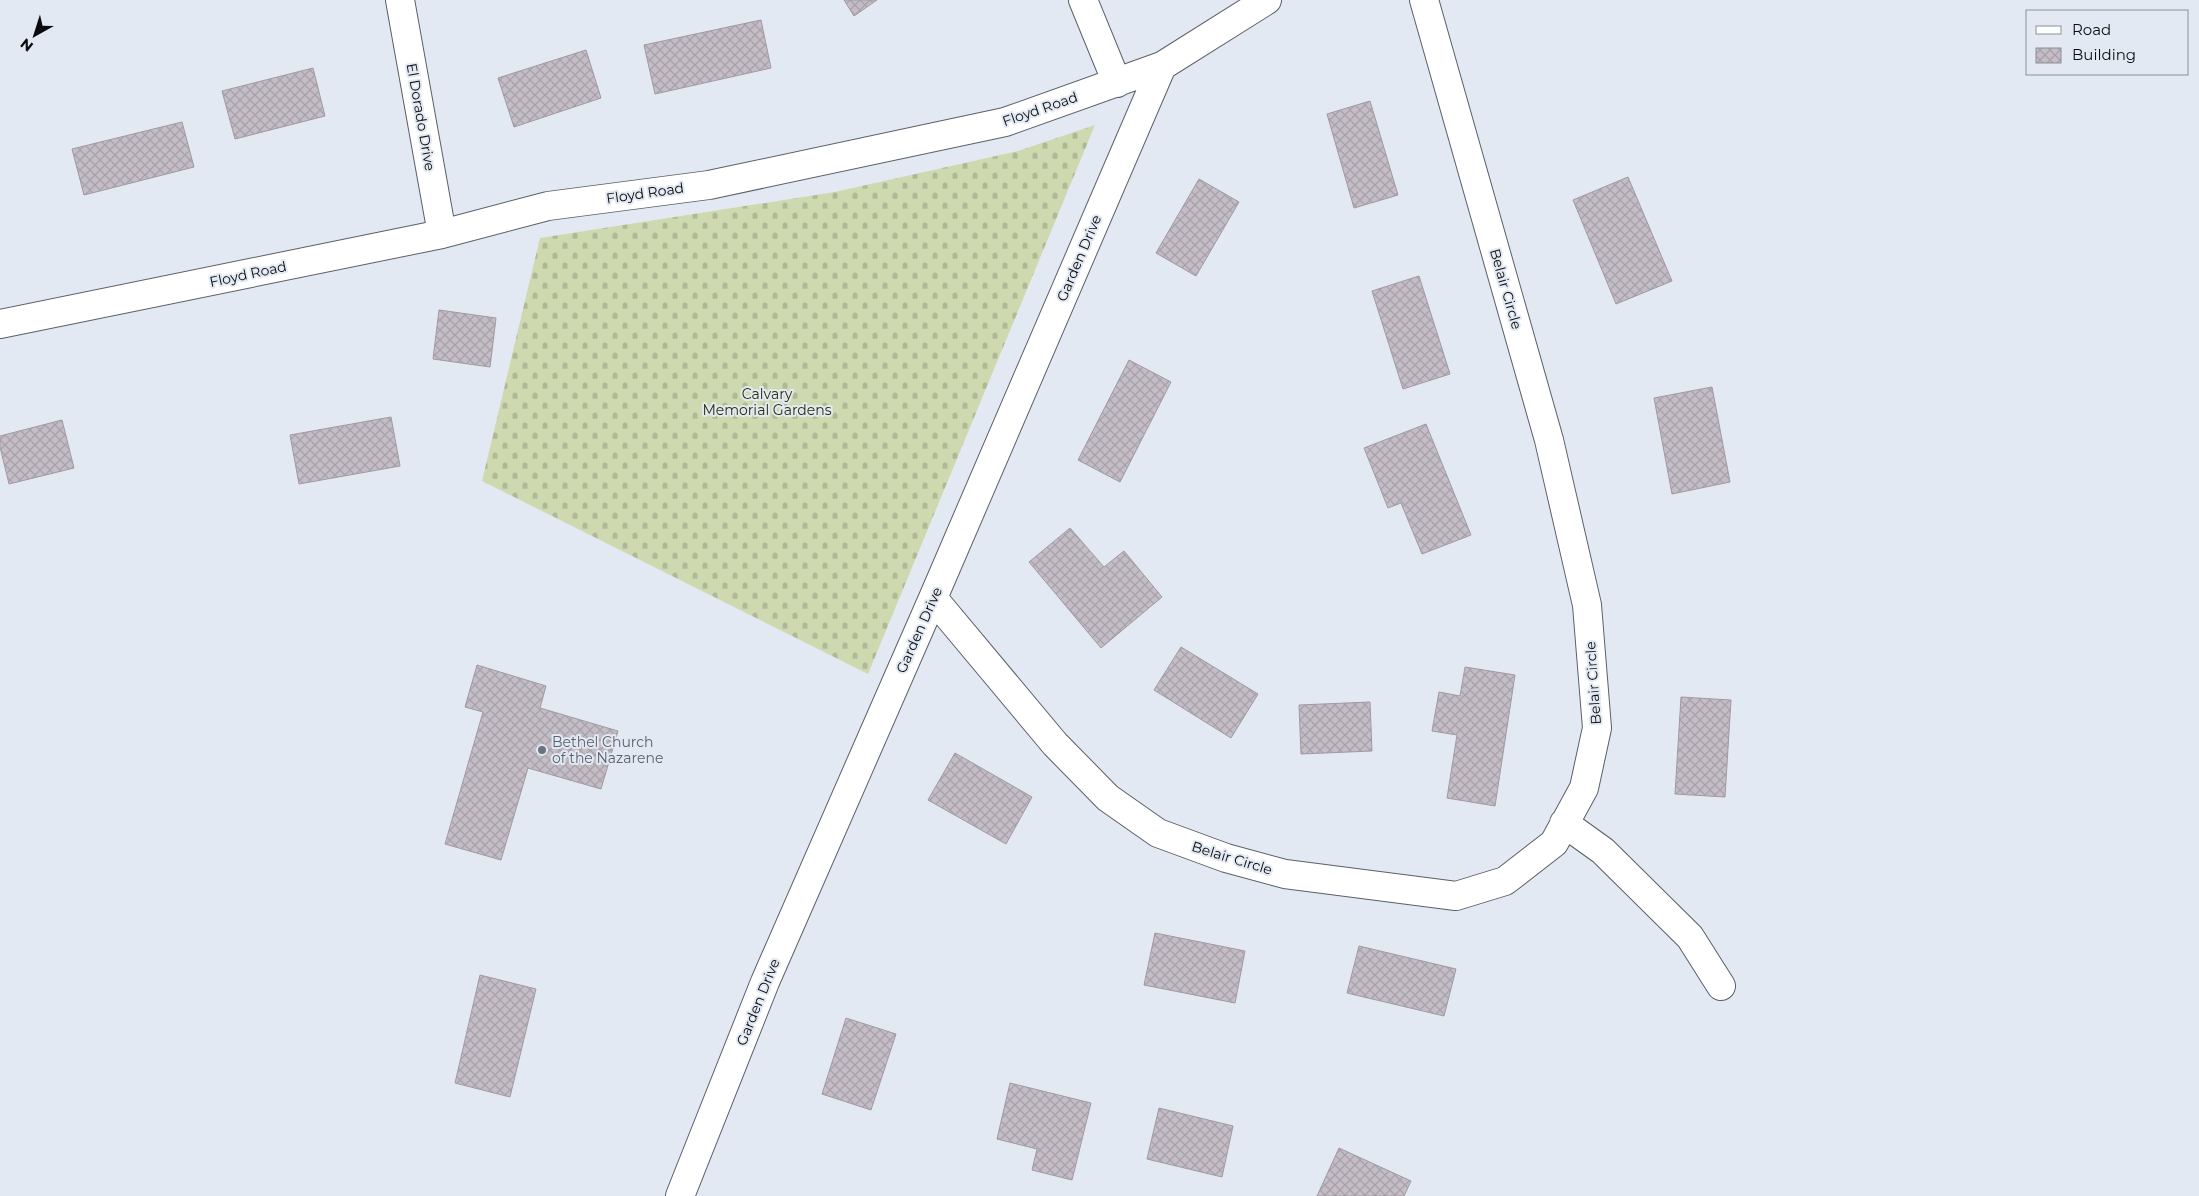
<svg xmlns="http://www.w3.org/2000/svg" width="2199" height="1196" font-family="Montserrat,sans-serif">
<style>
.cemetery{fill:url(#cemetery-stones)}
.building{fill:url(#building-cross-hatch);stroke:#a099a1}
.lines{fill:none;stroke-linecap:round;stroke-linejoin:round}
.street-casing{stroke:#5a6067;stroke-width:30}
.street{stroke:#fff;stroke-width:28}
.worship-dot{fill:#6b7280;stroke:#e2e9f2;stroke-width:2}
.labels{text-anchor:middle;stroke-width:4;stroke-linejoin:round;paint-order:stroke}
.street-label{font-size:14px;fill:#0a0c0f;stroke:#e2e9f2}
.park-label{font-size:14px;fill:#282f0a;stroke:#e2e9f2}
.worship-label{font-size:14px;fill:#5b616d;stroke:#e2e9f2;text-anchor:start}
</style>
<defs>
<pattern id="cemetery-stones" width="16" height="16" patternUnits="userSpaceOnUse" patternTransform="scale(1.25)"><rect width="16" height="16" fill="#cfd9b0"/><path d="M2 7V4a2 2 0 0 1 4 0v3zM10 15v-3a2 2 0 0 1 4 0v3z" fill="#b0b996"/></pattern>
<pattern id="building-cross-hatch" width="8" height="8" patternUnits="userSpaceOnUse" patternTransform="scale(1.25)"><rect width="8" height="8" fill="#c4bdc6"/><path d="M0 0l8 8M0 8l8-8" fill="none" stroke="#a7a1a9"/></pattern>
</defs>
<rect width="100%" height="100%" fill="#e2e9f2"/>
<path class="cemetery" d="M1095 125 868 674 482 481 540 238 835 192 1018 151Z"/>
<path class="building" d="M844 0H877L854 16Z
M761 20 771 68 655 94 644 45Z
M586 50 601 98 514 127 498 78Z
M313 68 325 116 235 139 222 91Z
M1370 101 1398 195 1354 208 1327 114Z
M182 122 194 167 84 195 72 149Z
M1628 177 1672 281 1616 304 1573 200Z
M1199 179 1239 202 1196 276 1156 253Z
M1419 276 1450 374 1403 389 1372 291Z
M439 310 496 318 490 367 433 359Z
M1129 360 1171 382 1120 482 1078 460Z
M1712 387 1730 482 1672 494 1654 398Z
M391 417 400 466 299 484 290 435Z
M62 420 74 468 9 484 0 447V436Z
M1426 424 1471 535 1422 554 1401 503 1388 508 1364 448Z
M1070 528 1104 567 1124 551 1162 597 1101 648 1029 562Z
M1181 647 1258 694 1231 738 1154 690Z
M477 665 546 686 540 708 618 731 601 789 528 768 501 860 445 844 483 712 465 707Z
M1465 667 1515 675 1495 806 1447 798 1457 735 1432 731 1439 692 1460 696Z
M1681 697 1731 700 1725 797 1675 794Z
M1370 702 1372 751 1301 754 1299 705Z
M955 753 1032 797 1006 844 928 800Z
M1155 933 1245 951 1235 1003 1144 985Z
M1359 946 1456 969 1444 1016 1347 993Z
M480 975 536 989 510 1097 455 1083Z
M846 1018 896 1034 871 1110 822 1094Z
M1010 1083 1091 1103 1072 1180 1032 1170 1037 1149 997 1139Z
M1159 1108 1233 1126 1222 1177 1147 1159Z
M1339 1148 1411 1181 1404 1196H1317Z"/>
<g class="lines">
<g class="street-casing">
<path id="street" d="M400 0 442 234
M1083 0 1117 83
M0 324 442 234 548 206 709 185 1005 122 1162 66 1267 0
M933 598 1055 744 1108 798 1158 833 1226 858 1285 874 1456 896 1505 881 1554 843 1584 788 1597 728 1587 605 1549 440 1424 0
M1564 823 1603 851 1690 937 1721 986
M680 1196 765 982 933 598 1162 66"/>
</g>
<use href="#street" class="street"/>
</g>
<circle class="worship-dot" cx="542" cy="750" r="5"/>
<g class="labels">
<g class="street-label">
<text transform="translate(1040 109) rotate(-19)" y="5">Floyd Road</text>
<text transform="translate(421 117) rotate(80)" y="5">El Dorado Drive</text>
<text transform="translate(645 193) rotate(-8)" y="5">Floyd Road</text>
<text transform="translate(1079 258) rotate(-67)" y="5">Garden Drive</text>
<text transform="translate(248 274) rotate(-12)" y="5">Floyd Road</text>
<text transform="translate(1506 289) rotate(74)" y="5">Belair Circle</text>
<text transform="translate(919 630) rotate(-66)" y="5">Garden Drive</text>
<text transform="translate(1593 683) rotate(-94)" y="5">Belair Circle</text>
<text transform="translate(1232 858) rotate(17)" y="5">Belair Circle</text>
<text transform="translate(758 1002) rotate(-68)" y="5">Garden Drive</text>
</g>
<g class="park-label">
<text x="767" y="399">Calvary<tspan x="767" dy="16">Memorial Gardens</tspan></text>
</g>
<g class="worship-label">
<text x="552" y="747">Bethel Church<tspan x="552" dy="16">of the Nazarene</tspan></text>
</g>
</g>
<rect x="2026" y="10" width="162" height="65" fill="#e2e9f2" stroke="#8c9197"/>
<rect x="2036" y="26" width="25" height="8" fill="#ffffff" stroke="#8c9197"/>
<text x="2072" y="35" font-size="15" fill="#0a0c0f">Road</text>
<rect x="2036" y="48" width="25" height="15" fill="url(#building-cross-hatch)" stroke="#8c9197"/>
<text x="2072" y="60" font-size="15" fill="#0a0c0f">Building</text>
<g transform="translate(35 35) rotate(219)" stroke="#e2e9f2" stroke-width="4" paint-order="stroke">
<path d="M0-4L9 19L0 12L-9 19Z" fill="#0a0c0f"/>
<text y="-8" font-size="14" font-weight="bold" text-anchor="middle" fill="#0a0c0f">N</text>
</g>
</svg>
